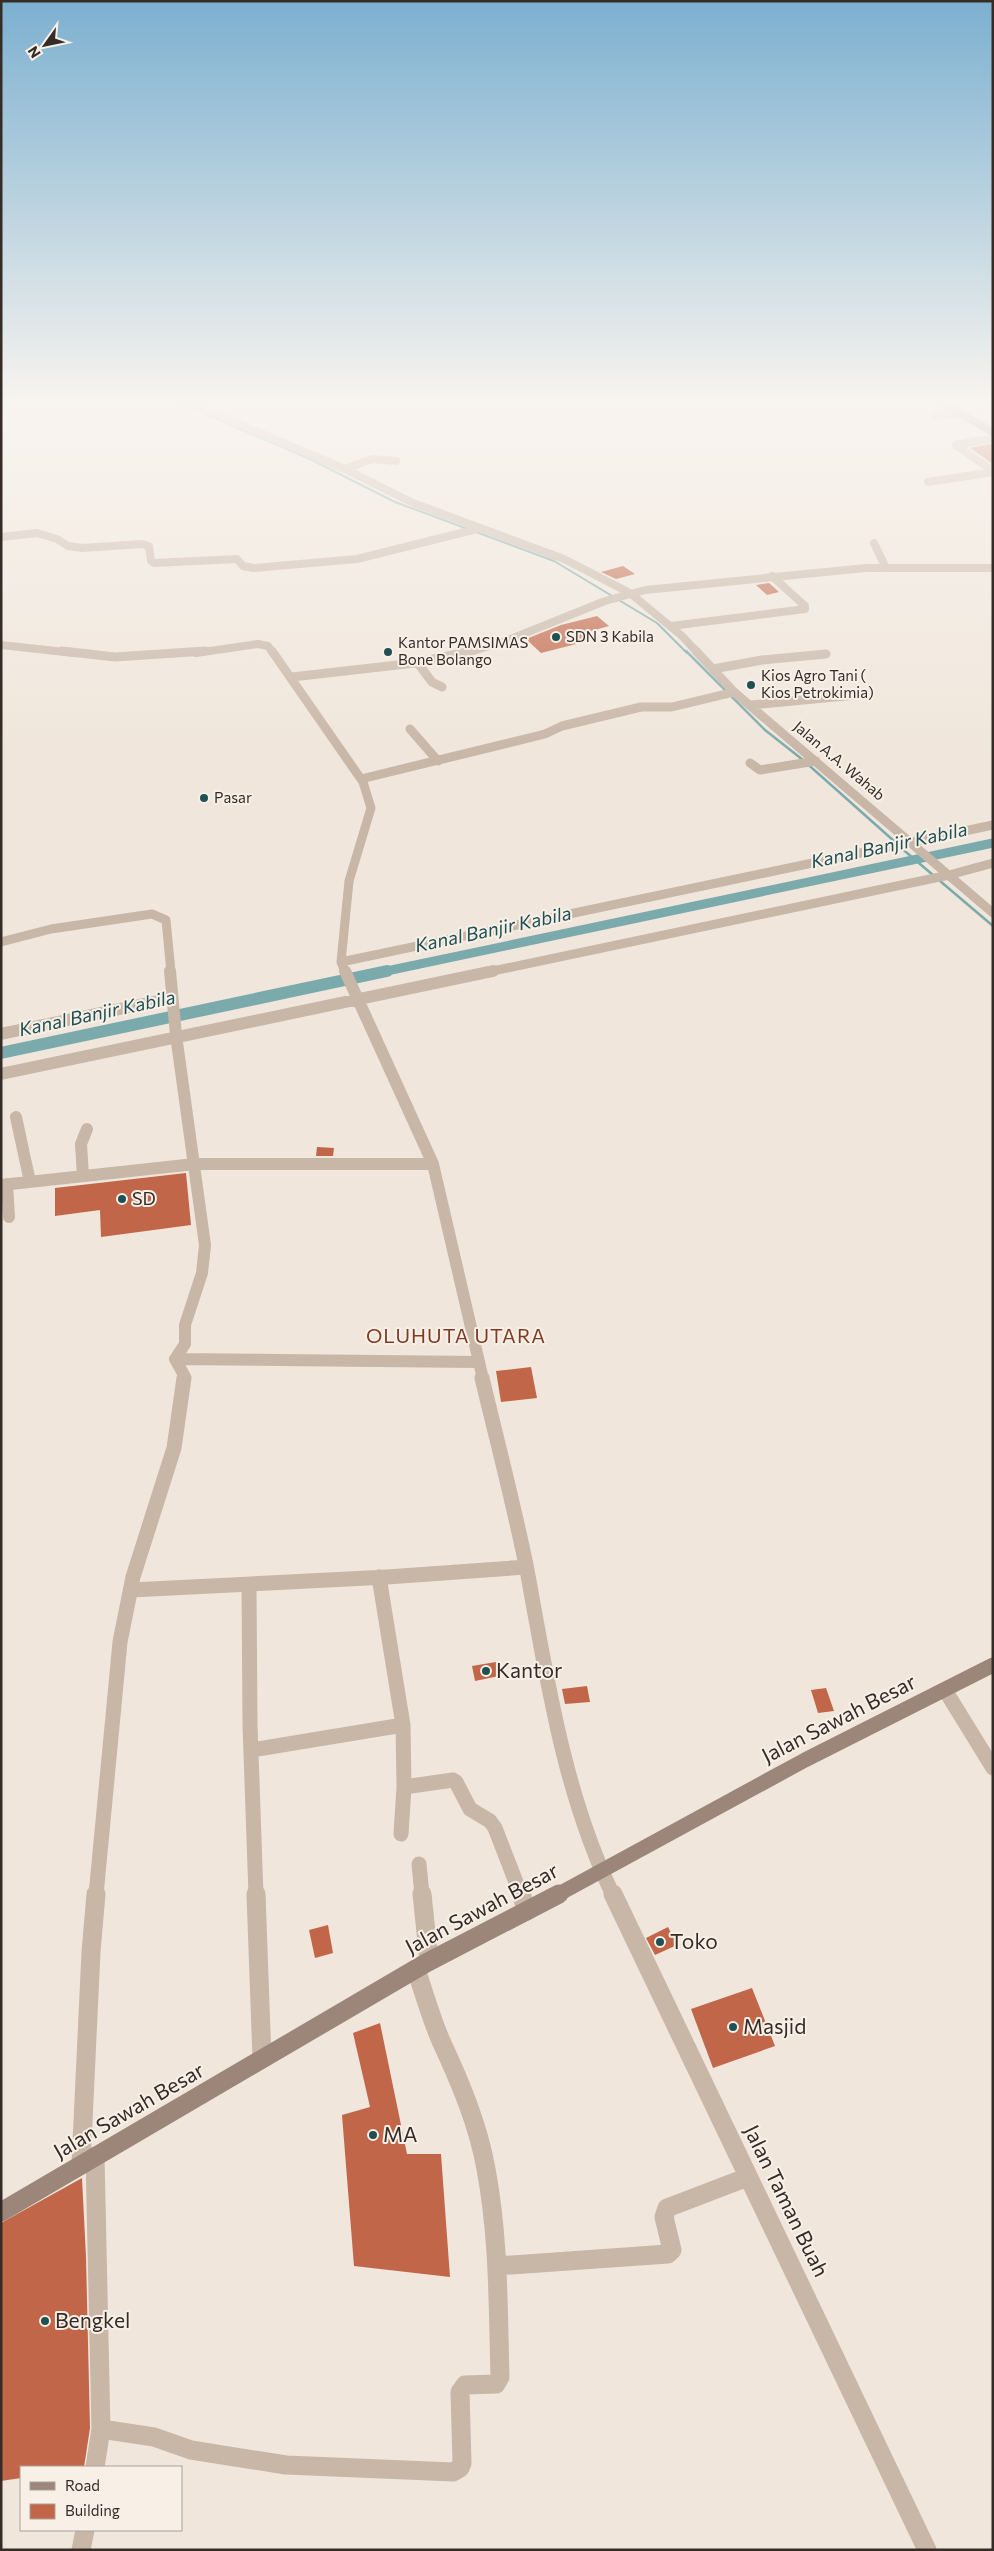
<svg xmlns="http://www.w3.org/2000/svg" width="994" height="2551" font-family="Commissioner,sans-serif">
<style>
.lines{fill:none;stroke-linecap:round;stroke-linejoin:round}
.stream-far1{stroke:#7baaac;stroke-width:2}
.stream{stroke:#7baaac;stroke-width:2.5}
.canal-far1{stroke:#7baaac;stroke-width:9}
.canal{stroke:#7baaac;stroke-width:12}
.building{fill:#c16648}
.street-far4{stroke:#c8b6a7;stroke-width:8}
.street-far3{stroke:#c8b6a7;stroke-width:9}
.street-far2{stroke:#c8b6a7;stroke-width:12}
.street-far1{stroke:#c8b6a7;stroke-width:15}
.street{stroke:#c8b6a7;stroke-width:19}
.secondary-far2{stroke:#9b8679;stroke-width:8}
.secondary-far1{stroke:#9b8679;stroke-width:15}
.secondary{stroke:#9b8679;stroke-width:19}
.poi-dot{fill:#1f5054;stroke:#f8f0e7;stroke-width:2}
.labels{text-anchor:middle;stroke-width:4;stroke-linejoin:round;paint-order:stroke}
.far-poi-label{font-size:15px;fill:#352c27;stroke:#f8f0e7;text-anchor:start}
.far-street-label{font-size:15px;fill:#352c27;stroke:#f8f0e7}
.poi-label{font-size:18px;fill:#352c27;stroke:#f8f0e7;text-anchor:start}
.water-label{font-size:19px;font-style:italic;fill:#1f5054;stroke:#f8f0e7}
.quarter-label{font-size:20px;letter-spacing:1px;fill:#803b24;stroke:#f8f0e7}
.near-poi-label{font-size:21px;fill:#352c27;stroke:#f8f0e7;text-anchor:start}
.near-street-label{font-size:21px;fill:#352c27;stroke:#f8f0e7}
</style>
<rect width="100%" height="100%" fill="#f0e6db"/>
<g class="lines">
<path class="stream-far1" d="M176 401 186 405
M194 409 312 460 395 502 554 561 657 623 687 653"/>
<path class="stream" d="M686 651 765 730 803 760 894 841
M900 847 993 926"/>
<path class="canal-far1" d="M382 972 993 843"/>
<path class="canal" d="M1 1053 387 971"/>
</g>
<path class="building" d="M990 444 993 446V464L970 448Z
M623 566 635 574 616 579 601 572Z
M769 583 779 592 767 595 756 585Z
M597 616 609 626 584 633 592 640 541 653 526 639 561 625Z
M317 1147 334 1148 333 1156H316Z
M186 1173 191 1225 101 1237 100 1210 55 1216V1188Z
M531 1367 537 1398 501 1402 496 1371Z
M496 1662 499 1676 475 1681 472 1666Z
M587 1686 590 1702 565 1704 562 1689Z
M826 1688 834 1711 818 1713 811 1690Z
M328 1925 333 1953 315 1958 309 1930Z
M668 1927 677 1945 655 1955 646 1938Z
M752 1988 775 2046 713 2068 691 2009Z
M380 2023 407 2154H441L450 2277 354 2266 342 2115 370 2107 353 2033Z
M82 2178 86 2257 90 2428 84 2467H21V2478L1 2481V2223Z"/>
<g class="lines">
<path class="street-far4" d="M185 401 345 469 413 503 564 559 630 593 682 636 698 653
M934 416 957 412
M956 445 993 471
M956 445 993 438
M345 469 372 459 396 461
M928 482 993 472
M1 537 37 533 57 539 68 546 82 548 142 544 149 546 151 561 154 563 237 559 243 566 254 568 357 559 477 529
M874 543 886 568
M671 626 805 609V606L772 576
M1 645 74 653
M196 653 258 644 268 646 273 653
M467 653 508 640 605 601 645 590 866 568H993"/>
<path class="street-far3" d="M62 651 115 657 205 651
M272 651 363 782 371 808 349 881 341 962 345 972
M696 651 734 692 993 913
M417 662 432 682 442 687
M713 669 762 660 826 654
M292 677 415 663 471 651
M750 705 856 695
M410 729 438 761
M750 763 760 770 816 761
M361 779 545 734 562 726 641 707H672L734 692
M1 942 51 929 152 914 166 920 171 972
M341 962 993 825
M488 972 949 875 993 863"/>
<path class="street-far2" d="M170 971 176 1035 205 1245 202 1273 185 1325V1344L175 1359 184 1375 183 1379
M345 971 433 1164 483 1379
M1 1034 172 998
M1 1074 493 971
M16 1117 30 1182
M83 1176 81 1144 87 1129
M7 1184 9 1217
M1 1185 195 1164H433
M175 1359 478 1362"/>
<path class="street-far1" d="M482 1378C497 1441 514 1505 527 1570 547 1679 564 1794 613 1895
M379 1577 403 1725 404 1787 453 1780 456 1782 470 1809 490 1821 495 1828 521 1895
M249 1585 250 1725 256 1895
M131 1590 387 1577 526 1567
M945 1690 993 1768
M252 1750 403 1725
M401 1834 404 1787
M419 1864 422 1895
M96 1895 120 1642 133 1577 174 1448 184 1378"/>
<path class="street" d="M256 1894 262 2059
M422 1894 429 1961
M521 1894 527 1911
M613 1894 927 2550
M95 2156 101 2429 95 2467
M81 2164 91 1952 96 1894
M497 2266 668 2254 672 2250 664 2217 667 2208 748 2177
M101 2429 154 2437 191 2450 286 2465 453 2472 460 2468 462 2463 460 2392 465 2385 496 2384 500 2377C498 2308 499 2238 486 2169 478 2124 460 2082 441 2041 431 2018 424 1993 416 1969
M81 2550 85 2530"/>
<path class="secondary-far2" d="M938 401 993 432"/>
<path class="secondary-far1" d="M557 1895 805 1760 993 1665"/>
<path class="secondary" d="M1 2212 426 1963 559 1894"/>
</g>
<linearGradient id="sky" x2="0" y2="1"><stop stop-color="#7cb0d0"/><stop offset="0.53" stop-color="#f8f4ef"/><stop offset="1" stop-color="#f8f4ef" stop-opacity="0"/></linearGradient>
<rect width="994" height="758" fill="url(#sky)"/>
<g class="poi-dot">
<circle cx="556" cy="637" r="5"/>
<circle cx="388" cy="652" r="5"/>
<circle cx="751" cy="685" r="5"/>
<circle cx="204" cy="798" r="5"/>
<circle cx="122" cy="1199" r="5"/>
<circle cx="486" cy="1671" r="5"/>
<circle cx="660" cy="1942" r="5"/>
<circle cx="733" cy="2027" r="5"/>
<circle cx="373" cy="2135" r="5"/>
<circle cx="45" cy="2321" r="5"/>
</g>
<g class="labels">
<g class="far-poi-label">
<text x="566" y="642">SDN 3 Kabila</text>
<text x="398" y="648">Kantor PAMSIMAS<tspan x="398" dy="17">Bone Bolango</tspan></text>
<text x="761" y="681">Kios Agro Tani (<tspan x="761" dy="17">Kios Petrokimia)</tspan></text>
<text x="214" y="803">Pasar</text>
</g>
<g class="far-street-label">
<text transform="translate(839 761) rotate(40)" y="5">Jalan A.A. Wahab</text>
</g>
<g class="poi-label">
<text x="132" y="1205">SD</text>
</g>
<g class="water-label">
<text transform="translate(889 845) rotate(-12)" y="7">Kanal Banjir Kabila</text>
<text transform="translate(493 929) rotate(-12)" y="7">Kanal Banjir Kabila</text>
<text transform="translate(97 1013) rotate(-12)" y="7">Kanal Banjir Kabila</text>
</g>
<g class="quarter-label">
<text x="456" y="1343">OLUHUTA UTARA</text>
</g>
<g class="near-poi-label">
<text x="496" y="1678">Kantor</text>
<text x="670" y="1949">Toko</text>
<text x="743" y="2034">Masjid</text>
<text x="383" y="2142">MA</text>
<text x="55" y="2328">Bengkel</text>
</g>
<g class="near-street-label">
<text transform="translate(839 1719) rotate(-27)" y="7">Jalan Sawah Besar</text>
<text transform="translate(482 1909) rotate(-28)" y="7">Jalan Sawah Besar</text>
<text transform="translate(129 2111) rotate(-30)" y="7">Jalan Sawah Besar</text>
<text transform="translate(786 2201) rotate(64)" y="7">Jalan Taman Buah</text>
</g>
</g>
<rect width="994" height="2551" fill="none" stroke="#352c27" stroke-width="5"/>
<rect x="20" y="2466" width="162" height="65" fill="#f8f0e7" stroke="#aaa29a"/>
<rect x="30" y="2482" width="25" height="8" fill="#9b8679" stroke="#aaa29a"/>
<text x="65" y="2491" font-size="15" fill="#352c27">Road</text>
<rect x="30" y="2504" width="25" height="15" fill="#c16648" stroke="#aaa29a"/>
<text x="65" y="2516" font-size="15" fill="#352c27">Building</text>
<g transform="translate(45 45) rotate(237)" stroke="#f8f0e7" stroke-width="4" paint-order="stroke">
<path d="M0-4L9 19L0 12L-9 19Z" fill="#352c27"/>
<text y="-8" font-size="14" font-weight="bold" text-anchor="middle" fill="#352c27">N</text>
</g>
</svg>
